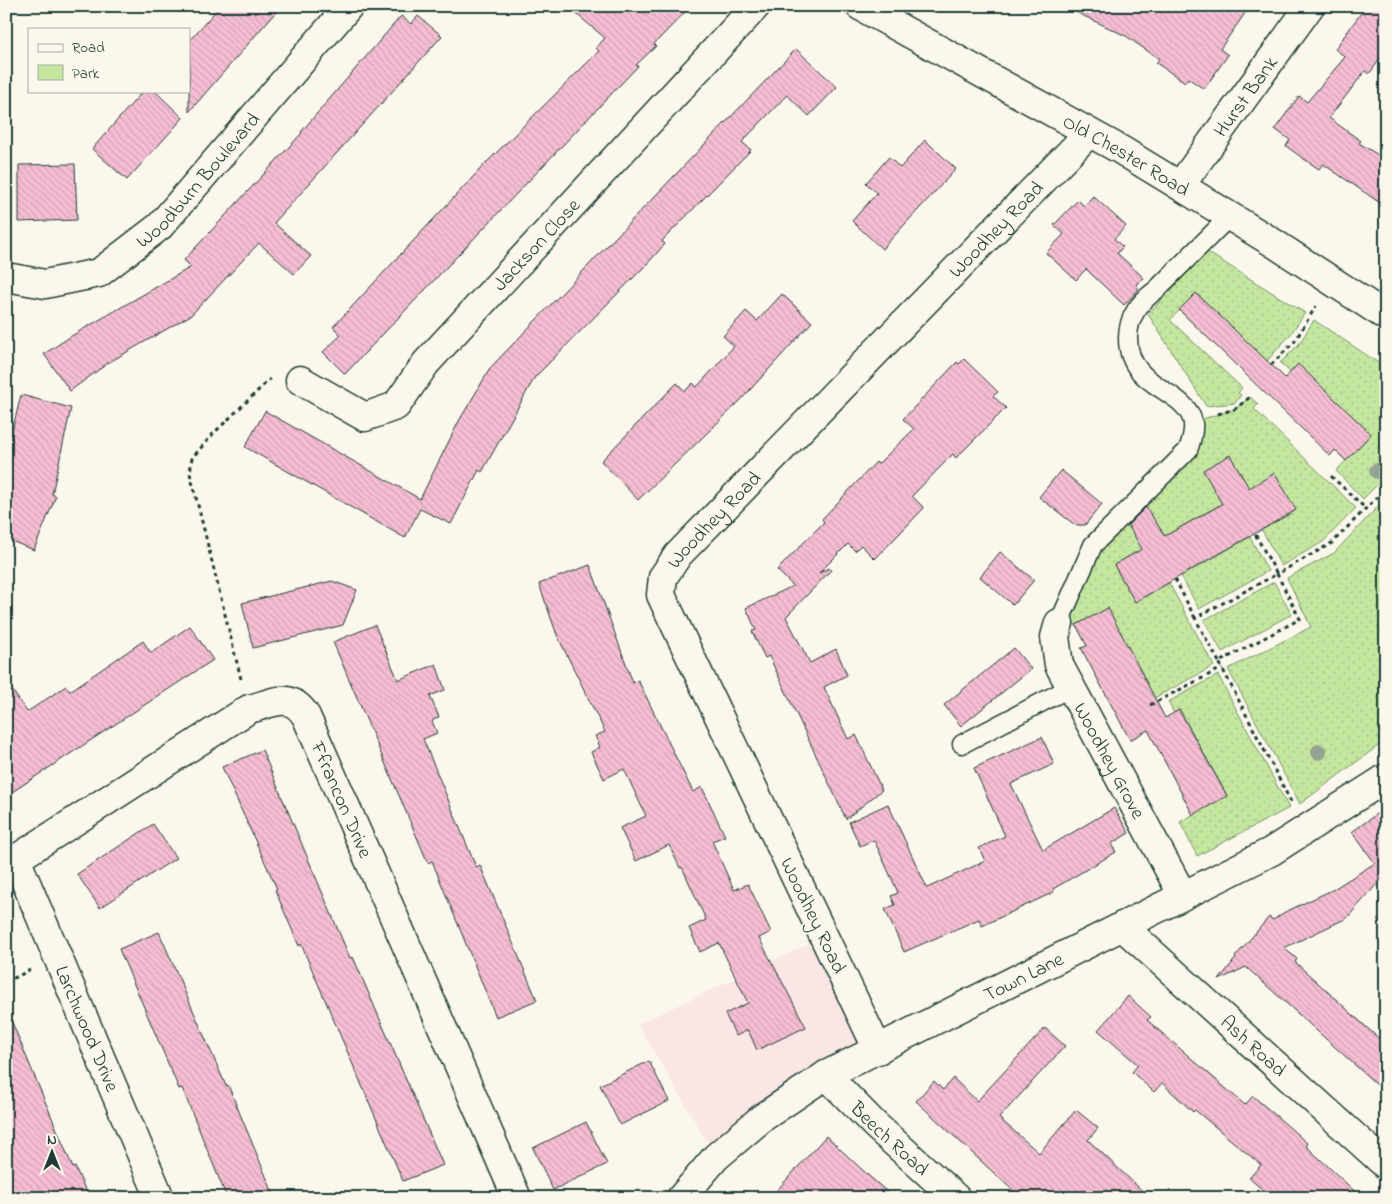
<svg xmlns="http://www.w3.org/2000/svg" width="1392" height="1204" font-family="'Indie Flower',sans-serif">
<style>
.built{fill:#fae6e4}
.green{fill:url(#green-dots);stroke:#72926a}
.building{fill:url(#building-back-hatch);stroke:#1f3d34}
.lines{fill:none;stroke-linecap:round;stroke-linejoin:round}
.lane-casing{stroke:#1f3d34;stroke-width:21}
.street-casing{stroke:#1f3d34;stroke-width:31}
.secondary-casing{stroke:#1f3d34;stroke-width:31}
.path{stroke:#1f3d34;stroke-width:3;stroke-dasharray:4 4;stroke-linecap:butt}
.lane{stroke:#fbf7ec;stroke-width:18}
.street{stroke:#fbf7ec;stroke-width:28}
.secondary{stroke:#fbf7ec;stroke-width:28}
.tree{fill:#94a392}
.labels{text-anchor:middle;stroke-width:4;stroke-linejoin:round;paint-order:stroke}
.street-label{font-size:20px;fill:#1f3d34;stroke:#fbf7ec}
</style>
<defs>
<pattern id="green-dots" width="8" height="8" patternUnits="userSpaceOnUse" patternTransform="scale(1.25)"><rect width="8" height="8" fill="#c5e69f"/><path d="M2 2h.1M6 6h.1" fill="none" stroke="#a9c68a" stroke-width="1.8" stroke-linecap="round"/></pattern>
<pattern id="building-back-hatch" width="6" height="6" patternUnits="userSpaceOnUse" patternTransform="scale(1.25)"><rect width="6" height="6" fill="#f6bdd3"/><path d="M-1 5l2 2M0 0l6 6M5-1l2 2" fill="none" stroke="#d2a3b6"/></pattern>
</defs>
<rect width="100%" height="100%" fill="#fbf7ec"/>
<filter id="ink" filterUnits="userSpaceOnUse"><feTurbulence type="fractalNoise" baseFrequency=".02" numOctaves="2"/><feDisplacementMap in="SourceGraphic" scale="10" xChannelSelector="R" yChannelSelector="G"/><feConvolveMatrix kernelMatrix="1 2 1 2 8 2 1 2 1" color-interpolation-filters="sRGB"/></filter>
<g filter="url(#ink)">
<path class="built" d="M824 937 878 1050 716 1157 638 1024Z"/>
<path class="green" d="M1207 252 1305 313 1290 335 1267 361 1196 293 1170 320 1242 388 1238 393 1241 395 1235 403 1206 406 1148 314Z
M1314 320 1386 368V476L1363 499 1336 471 1371 434 1298 364 1290 372 1280 363 1299 344Z
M1250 397 1258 404 1254 409 1356 508 1323 542 1281 566 1262 530 1296 510 1237 495 1114 565 1135 602 1169 583 1214 666 1154 698 1108 609 1076 625 1059 623 1093 545 1171 467 1193 422 1235 409Z
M1386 498V740L1300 804 1228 669 1311 627 1287 578 1334 553Z
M1250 537 1268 571 1199 609 1181 576Z
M1274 582 1292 614 1222 652 1204 620Z
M1218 675 1289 808 1197 856 1180 822 1227 795 1180 710 1174 713 1168 702Z"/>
<path class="building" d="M220 6H281L189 112V41Z
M567 6H691L654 44 656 46 636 65 638 66 345 374 323 352 341 335 333 327 485 164 599 51 596 48 605 38Z
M1063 6H1250L1220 49 1228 55 1204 89 1188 78 1185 82 1156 63 1159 59 1126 36Z
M1366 6H1386V51L1369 74 1365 71 1329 118 1361 141 1359 143 1386 160V207L1323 164 1319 169 1301 157 1286 146 1290 140 1275 129 1299 96 1307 102 1345 57 1335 49Z
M401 16 411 24 418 16 442 36 274 223 311 256 294 274 259 243 191 315 108 363 70 391 44 354 73 335 191 267 184 260 302 133 301 132Z
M796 49 837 87 809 116 787 95 742 142 751 150 662 241 665 244 646 265 535 377 482 472 479 470 451 524 420 509 405 538 245 447 265 411 420 499 459 421 491 367Z
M143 91H155L183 118 127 180 92 149Z
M925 140 956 169 882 249 852 221 877 193 866 183 889 157 900 168Z
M75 164 77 220 19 222V165Z
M1093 196 1126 226 1114 239 1123 247 1117 253 1144 278 1136 284 1139 289 1124 305 1086 269 1076 280 1046 253 1064 234 1054 225 1078 200 1084 206Z
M1196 293 1285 378 1298 364 1371 434 1346 461 1335 450 1330 456 1179 310Z
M782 294 812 322 739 402 638 500 601 461 677 383 685 391 693 383 697 387 734 346 723 336 746 311 757 321Z
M964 359 998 392 993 396 1006 408 956 458 953 454 912 496 924 508 875 559 861 545 855 551 848 544 819 573 829 568 831 570 786 617 810 663 836 649 847 675 824 687 848 739 856 735 882 790 846 819 769 656 765 658 759 646 752 631 756 630 746 608 793 586 777 570 824 522 822 519 876 462 878 464 914 429 903 419 957 362 959 364Z
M21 395 71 408 52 494 56 496 34 550 6 539V456Z
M1230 455 1249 488 1275 473 1296 510 1135 602 1114 565 1142 549 1128 525 1146 507 1165 536 1222 504 1203 470Z
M1061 470 1102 504 1085 525H1075L1039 497Z
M1000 552 1034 580 1013 605 980 577Z
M590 565 633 683 638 680 693 792 702 787 725 836 712 841 734 890 748 884 771 932 759 938 806 1027 757 1050 748 1030 736 1036 725 1014 748 1003 719 943 700 952 689 928 706 920 682 867 680 868 669 845 636 861 620 828 646 816 624 769 604 779 591 752 600 747 595 736 605 732 557 635 539 584Z
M332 581 357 590 343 625 253 648 242 603Z
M1108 608 1165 718 1179 710 1227 796 1193 815 1148 730 1130 740 1081 648 1087 646 1076 625Z
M375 625 398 680 436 664 445 690 430 696 439 717 432 721 437 733 423 739 476 867 480 865 537 1000 496 1017 432 861 428 863 333 642Z
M190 626 213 660 6 796V681L27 712 66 686 70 691 143 641 151 653Z
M1014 648 1031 669 961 726 944 705Z
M1042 737 1054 764 1011 784 1043 850 1114 808 1129 833 1111 844 1116 852 1053 889 1054 892 982 926 979 919 904 952 885 909 895 905 891 896 898 893 896 888 874 840 860 846 849 822 888 804 927 888 985 861 979 848 1005 836 974 768Z
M262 750 350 958 353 957 443 1165 403 1181 301 944 299 946 275 890 277 889 222 767Z
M1386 807V877L1385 875 1347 918 1284 948 1297 959 1295 962 1386 1045V1093L1246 967 1219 980 1236 958 1235 957 1269 917 1273 920 1283 913 1332 890 1375 863 1352 832Z
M153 824 176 858 100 908 77 874Z
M159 932 226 1086 228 1085 275 1198H227L182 1088 179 1089 119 949Z
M1128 996 1151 1017 1147 1020 1245 1105 1253 1096 1289 1127 1308 1144 1306 1146 1362 1198H1272L1249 1178 1261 1165 1195 1110 1193 1112 1162 1083 1154 1092 1132 1072 1138 1065 1098 1030Z
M6 1008 73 1168 75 1167 89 1198H6Z
M1045 1028 1065 1046 999 1118 1039 1153 1076 1110 1098 1128 1088 1140 1150 1198H1021L916 1101 934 1081 943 1090 953 1078 977 1101Z
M649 1061 669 1101 620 1125 600 1085Z
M586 1122 607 1164 553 1190 533 1148Z
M826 1136 869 1176 894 1198H770Z"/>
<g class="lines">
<g class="lane-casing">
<path id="lane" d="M1059 623 1093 545 1188 450C1191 442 1194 432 1193 423 1187 388 1128 390 1128 338 1128 316 1140 302 1156 290L1230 216
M962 744 1071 687"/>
</g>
<g class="street-casing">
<g id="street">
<path id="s1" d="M1180 186 1310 6"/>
<path id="s2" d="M6 277 45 284 99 273 160 226 349 6"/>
<path id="s3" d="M300 380 365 417 396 406 426 363 756 6"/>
<path id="s4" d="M1059 623 1055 637 1059 665 1182 894"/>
<path id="s5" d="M16 859 249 709C274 703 290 691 306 716L517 1198"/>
<path id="s6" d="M16 859 160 1198"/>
<path id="s7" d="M1122 926 1386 1165"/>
<path id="s8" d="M878 1050 661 595 663 577 678 555 1089 133"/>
<path id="s9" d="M826 1075 875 1125 956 1198"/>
</g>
</g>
<g class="secondary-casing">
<g id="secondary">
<path id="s10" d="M860 6 1121 150 1272 242 1386 316"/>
<path id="s11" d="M681 1198 716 1157 762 1118 826 1075 1272 851 1386 778"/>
</g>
</g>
<path class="path" d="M1271 365 1295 341 1316 306
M1218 414 1235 409 1250 397
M1331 476 1366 509
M1175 579 1195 618
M1219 662 1195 618 1277 574 1255 534
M241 679 190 473 192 458 213 434 270 379
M1150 705 1222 668
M1291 802 1219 662 1300 619 1277 574 1332 543 1386 488
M6 982 30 970"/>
<use href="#lane" class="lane"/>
<use href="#street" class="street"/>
<use href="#secondary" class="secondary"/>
</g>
<g class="tree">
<circle cx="1377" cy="471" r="8"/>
<circle cx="1319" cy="752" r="8"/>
</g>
</g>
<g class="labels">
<g class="street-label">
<text dy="7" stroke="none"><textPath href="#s1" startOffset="111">Hurst Bank</textPath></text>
<text dy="7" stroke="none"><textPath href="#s10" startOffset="305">Old Chester Road</textPath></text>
<text dy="7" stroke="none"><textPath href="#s2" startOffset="231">Woodburn Boulevard</textPath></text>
<text dy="7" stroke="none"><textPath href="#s8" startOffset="1004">Woodhey Road</textPath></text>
<text dy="7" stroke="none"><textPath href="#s3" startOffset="322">Jackson Close</textPath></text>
<text dy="7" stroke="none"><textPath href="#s8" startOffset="599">Woodhey Road</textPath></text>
<text dy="7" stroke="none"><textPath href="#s4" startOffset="151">Woodhey Grove</textPath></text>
<text dy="7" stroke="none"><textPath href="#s5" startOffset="432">Ffrancon Drive</textPath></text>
<text transform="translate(814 915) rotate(64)" y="7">Woodhey Road</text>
<text dy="7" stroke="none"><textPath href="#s11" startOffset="412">Town Lane</textPath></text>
<text dy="7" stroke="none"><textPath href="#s6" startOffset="184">Larchwood Drive</textPath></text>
<text dy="7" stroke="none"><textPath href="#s7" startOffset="178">Ash Road</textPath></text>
<text dy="7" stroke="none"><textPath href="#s9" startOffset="90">Beech Road</textPath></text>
</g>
</g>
<rect width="1392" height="1204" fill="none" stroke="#fbf7ec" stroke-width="25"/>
<rect x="12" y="12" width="1367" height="1179" fill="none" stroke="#1f3d34" stroke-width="2" filter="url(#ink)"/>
<rect x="28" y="28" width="162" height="65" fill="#fbf7ec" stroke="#a3ada2"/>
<rect x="38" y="44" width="25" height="8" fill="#fbf7ec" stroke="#a3ada2"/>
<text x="72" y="52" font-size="15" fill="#1f3d34">Road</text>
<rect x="38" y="65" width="25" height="15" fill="#c5e69f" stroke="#a3ada2"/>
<text x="72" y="78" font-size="15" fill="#1f3d34">Park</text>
<g transform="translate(52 1152)" stroke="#fbf7ec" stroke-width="4" paint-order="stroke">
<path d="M0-4L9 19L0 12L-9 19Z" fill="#1f3d34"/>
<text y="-8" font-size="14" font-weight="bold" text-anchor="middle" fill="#1f3d34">N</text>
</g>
</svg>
